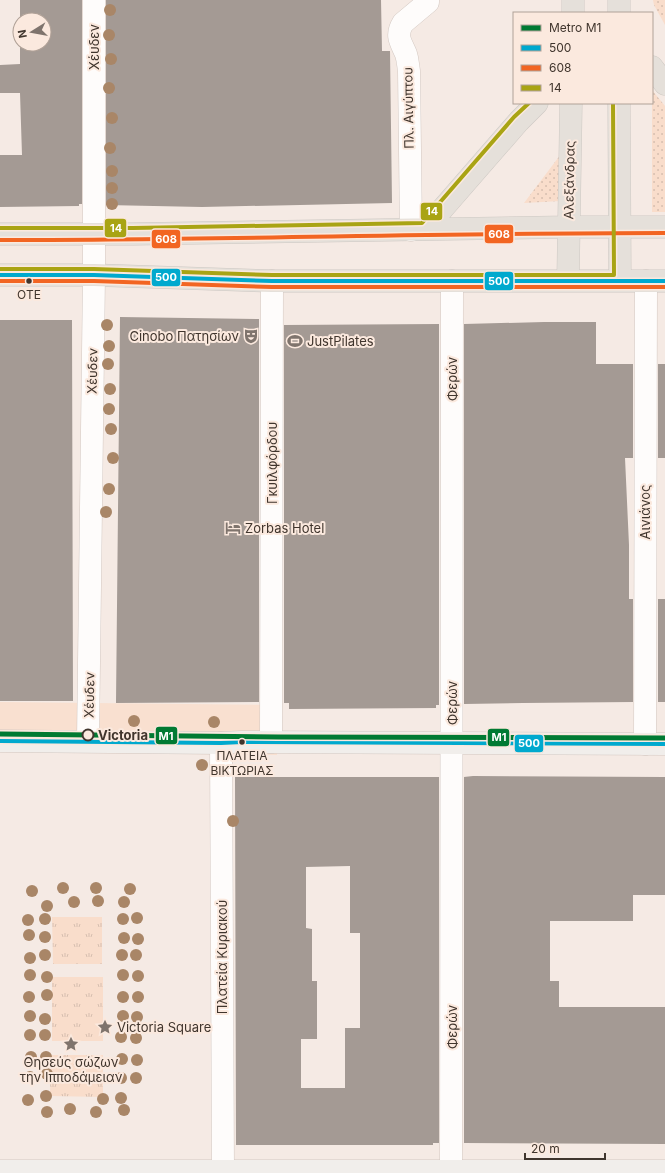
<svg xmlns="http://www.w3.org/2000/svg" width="665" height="1173" font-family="Inter,sans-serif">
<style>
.built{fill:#f9e0d0}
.grass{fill:url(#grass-tufts)}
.park{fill:url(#park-dots)}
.building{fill:#a49a94;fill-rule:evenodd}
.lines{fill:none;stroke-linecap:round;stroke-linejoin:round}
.street-casing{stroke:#d3c8c2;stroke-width:23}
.secondary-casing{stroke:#d3c8c2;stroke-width:23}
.primary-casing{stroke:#cdc8c3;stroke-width:23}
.street{stroke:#fefcfb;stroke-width:22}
.secondary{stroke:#f1eeeb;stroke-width:22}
.primary{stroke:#e5e0da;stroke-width:22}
.bus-1-casing{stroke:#fbe9de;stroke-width:7}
.bus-2-casing{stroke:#fbe9de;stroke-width:7}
.bus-3-casing{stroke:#fbe9de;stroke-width:7}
.bus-1{stroke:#00a9ce;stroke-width:4}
.bus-2{stroke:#f26522;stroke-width:4}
.bus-3{stroke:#a9a414;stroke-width:4}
.metro-1-casing{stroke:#fbe9de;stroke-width:8}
.metro-1{stroke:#007a33;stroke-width:5}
.tree{fill:#a98667}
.bus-dot{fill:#40352d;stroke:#fbe9de;stroke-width:1.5}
.stop-dot{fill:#fbe9de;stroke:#40352d;stroke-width:2}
.labels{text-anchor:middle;stroke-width:4;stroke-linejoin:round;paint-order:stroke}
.bus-label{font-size:12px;fill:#40352d;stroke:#fbe9de}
.street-label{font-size:13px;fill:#40352d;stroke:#fbe9de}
.poi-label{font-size:13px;fill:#40352d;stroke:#fbe9de;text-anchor:start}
.stop-label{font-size:13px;font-weight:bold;fill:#40352d;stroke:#fbe9de;text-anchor:start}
.line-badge{stroke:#fbe9de;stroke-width:1.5}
.badge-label{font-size:11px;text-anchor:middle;font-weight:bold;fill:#fff}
</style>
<defs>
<pattern id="grass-tufts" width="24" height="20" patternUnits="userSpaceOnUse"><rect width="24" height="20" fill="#f9ddcb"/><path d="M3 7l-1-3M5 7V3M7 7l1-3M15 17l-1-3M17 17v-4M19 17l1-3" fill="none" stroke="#d6beaf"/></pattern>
<pattern id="park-dots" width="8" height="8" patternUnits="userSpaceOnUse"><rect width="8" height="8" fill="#f9ddcb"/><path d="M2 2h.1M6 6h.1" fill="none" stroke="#d6beaf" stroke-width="1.8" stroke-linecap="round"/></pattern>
</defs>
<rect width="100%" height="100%" fill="#f5eae4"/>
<path class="built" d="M0 702 278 705 277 755 0 752Z"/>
<path class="grass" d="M52 917H102V964H53Z
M52 977H103V1041H52Z
M51 1055H103V1097L50 1096Z"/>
<path class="park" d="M653 0H665V25L654 5Z
M652 90 665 106V212H652Z
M561 154V201L524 203Z"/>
<path class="building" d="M20 0H82V204H79V206L0 207V155H22L20 93H0V65L20 64V44H44V20H20V25Z
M106 0H381L382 51H390L392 203 202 207 106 205Z
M120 317 259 319V702L116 703Z
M0 320H72L73 701H0Z
M544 322H596V364H633V458H625L629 545V599H633V702L523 703 464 704V324Z
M439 324V705H436V708L289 709V703H284V325Z
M658 364H665V458H658Z
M658 599H665V702H658Z
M473 776 665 777V895H633V921H550V981H559V1007H665V1144L464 1143V777Z
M235 777H439V1143H433V1145H236ZM350 866V933H360V1028H345V1088H301V1039H317V981H312V929L306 928V867Z"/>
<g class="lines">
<g class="street-casing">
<path id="street" d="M411 230 409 71C408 65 408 60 406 54 401 42 395 36 403 23L428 2V0
M88 741 94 275V0
M271 742 272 281
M221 743 223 1171
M645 744 646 281
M451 1173 452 281"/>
</g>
<g class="secondary-casing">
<path id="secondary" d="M0 741 221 743 242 742 665 744
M0 1171H665"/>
</g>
<g class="primary-casing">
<path id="primary" d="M573 13V0
M619 13V0
M652 67 665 84
M619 103 620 281
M425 229 519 121 537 103
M0 234H133L569 227H665
M0 275H94L272 281H665
M568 281 571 103"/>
</g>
<use href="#street" class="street"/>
<use href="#secondary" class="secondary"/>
<use href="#primary" class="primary"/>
<g class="bus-1-casing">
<path id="bus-1" d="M0 275H94L272 281H665
M0 741 221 743 242 742 665 744"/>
</g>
<g class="bus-2-casing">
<path id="bus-2" d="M0 240C222 240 443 233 665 233
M0 281H94L272 287H665"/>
</g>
<g class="bus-3-casing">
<path id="bus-3" d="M0 228H133L422 223 514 117 529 103
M0 269H94L272 275H614L613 103"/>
</g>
<use href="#bus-1" class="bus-1"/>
<use href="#bus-2" class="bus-2"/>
<use href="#bus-3" class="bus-3"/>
<g class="metro-1-casing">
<path id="metro-1" d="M0 734 278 737 665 738"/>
</g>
<use href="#metro-1" class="metro-1"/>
</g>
<g class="tree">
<circle cx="110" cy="10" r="6"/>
<circle cx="109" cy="35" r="6"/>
<circle cx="111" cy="59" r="6"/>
<circle cx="109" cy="88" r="6"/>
<circle cx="112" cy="118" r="6"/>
<circle cx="110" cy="148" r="6"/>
<circle cx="112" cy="171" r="6"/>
<circle cx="112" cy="188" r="6"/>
<circle cx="112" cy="204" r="6"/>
<circle cx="107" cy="325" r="6"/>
<circle cx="109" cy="346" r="6"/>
<circle cx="108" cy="364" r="6"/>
<circle cx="110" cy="389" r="6"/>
<circle cx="109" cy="409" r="6"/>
<circle cx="111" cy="429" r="6"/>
<circle cx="113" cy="458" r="6"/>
<circle cx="109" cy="489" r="6"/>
<circle cx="106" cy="512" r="6"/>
<circle cx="134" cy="721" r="6"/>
<circle cx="214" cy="722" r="6"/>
<circle cx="202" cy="765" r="6"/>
<circle cx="233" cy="821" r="6"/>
<circle cx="63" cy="888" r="6"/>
<circle cx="96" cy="888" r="6"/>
<circle cx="130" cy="889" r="6"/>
<circle cx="32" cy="891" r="6"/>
<circle cx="98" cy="901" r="6"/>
<circle cx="74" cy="902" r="6"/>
<circle cx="124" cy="902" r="6"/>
<circle cx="47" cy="906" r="6"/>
<circle cx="137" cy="918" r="6"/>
<circle cx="45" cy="919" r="6"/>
<circle cx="123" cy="919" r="6"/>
<circle cx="28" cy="920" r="6"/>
<circle cx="29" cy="935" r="6"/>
<circle cx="45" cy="937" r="6"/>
<circle cx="124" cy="938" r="6"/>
<circle cx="138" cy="939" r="6"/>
<circle cx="45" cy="955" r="6"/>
<circle cx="122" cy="955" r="6"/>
<circle cx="136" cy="955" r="6"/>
<circle cx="30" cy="958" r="6"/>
<circle cx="30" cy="975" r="6"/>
<circle cx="123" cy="975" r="6"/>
<circle cx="138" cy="976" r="6"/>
<circle cx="47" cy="977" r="6"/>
<circle cx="47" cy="995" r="6"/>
<circle cx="29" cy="997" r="6"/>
<circle cx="123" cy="997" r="6"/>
<circle cx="138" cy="997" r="6"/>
<circle cx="30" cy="1016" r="6"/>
<circle cx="123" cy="1016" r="6"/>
<circle cx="137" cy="1017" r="6"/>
<circle cx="45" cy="1019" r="6"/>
<circle cx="30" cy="1035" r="6"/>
<circle cx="45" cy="1035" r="6"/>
<circle cx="121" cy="1037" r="6"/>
<circle cx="136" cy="1038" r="6"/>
<circle cx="31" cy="1057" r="6"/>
<circle cx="46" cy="1057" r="6"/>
<circle cx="122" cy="1059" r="6"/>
<circle cx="137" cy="1060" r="6"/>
<circle cx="47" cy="1074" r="6"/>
<circle cx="30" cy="1077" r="6"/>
<circle cx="121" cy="1078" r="6"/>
<circle cx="136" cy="1078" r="6"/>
<circle cx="46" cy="1096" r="6"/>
<circle cx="121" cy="1098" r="6"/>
<circle cx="103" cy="1099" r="6"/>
<circle cx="28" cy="1100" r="6"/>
<circle cx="70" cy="1109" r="6"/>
<circle cx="124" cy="1110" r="6"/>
<circle cx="47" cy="1112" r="6"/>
<circle cx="96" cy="1112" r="6"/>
</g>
<defs>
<g id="theatre-bare" transform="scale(1.2)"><path d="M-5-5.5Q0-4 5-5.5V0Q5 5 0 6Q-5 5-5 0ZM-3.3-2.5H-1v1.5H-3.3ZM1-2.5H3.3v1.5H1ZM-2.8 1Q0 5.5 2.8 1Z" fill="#7f746d" stroke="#fbe9de" stroke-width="2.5" paint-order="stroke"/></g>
<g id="stadium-bare" transform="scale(1.2)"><path d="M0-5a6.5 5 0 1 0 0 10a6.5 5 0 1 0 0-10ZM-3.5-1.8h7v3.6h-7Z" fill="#7f746d" stroke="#fbe9de" stroke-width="2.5" paint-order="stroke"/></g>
<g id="hotel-bare" transform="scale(1.2)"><path d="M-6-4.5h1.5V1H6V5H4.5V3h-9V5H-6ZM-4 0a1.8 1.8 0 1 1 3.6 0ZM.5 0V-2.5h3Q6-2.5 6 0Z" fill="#7f746d" stroke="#fbe9de" stroke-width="2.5" paint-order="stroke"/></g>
<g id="sight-bare" transform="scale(1.2)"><path d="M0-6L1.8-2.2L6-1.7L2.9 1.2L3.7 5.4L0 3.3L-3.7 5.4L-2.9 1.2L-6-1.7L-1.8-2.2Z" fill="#7f746d" stroke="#fbe9de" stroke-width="2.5" paint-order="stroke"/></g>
</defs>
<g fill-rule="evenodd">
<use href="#theatre-bare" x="251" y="336"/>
<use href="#stadium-bare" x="295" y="341"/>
<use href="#hotel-bare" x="233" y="528"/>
<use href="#sight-bare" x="105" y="1027"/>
<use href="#sight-bare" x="71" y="1044"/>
</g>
<g class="bus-dot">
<circle cx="29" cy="281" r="3.5"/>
<circle cx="242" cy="742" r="3.5"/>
</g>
<circle class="stop-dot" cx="88" cy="735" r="5.5"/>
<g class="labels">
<g class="bus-label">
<text x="29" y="299">ΟΤΕ</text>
<text x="242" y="760">ΠΛΑΤΕΙΑ<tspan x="242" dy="15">ΒΙΚΤΩΡΙΑΣ</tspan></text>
</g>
<g class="street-label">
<text transform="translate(94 47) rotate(-90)" y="5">Χέυδεν</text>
<text transform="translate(408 108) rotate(-91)" y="5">Πλ. Αιγύπτου</text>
<text transform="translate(569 180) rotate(-89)" y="5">Αλεξάνδρας</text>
<text transform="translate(92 371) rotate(-89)" y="5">Χέυδεν</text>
<text transform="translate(452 379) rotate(-90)" y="5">Φερών</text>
<text transform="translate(272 463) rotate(-90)" y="5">Γκυιλφόρδου</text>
<text transform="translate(645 512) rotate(-90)" y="5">Αινιάνος</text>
<text transform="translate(89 695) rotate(-89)" y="5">Χέυδεν</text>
<text transform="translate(452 703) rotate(-90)" y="5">Φερών</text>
<text transform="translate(222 957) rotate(-90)" y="5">Πλατεία Κυριακού</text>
<text transform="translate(452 1027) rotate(-90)" y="5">Φερών</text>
</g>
<g class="poi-label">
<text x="239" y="341" text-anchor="end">Cinobo Πατησίων</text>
<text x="307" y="346">JustPilates</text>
<text x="245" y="533">Zorbas Hotel</text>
<text x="117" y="1032">Victoria Square</text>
<text x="71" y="1067" text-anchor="middle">Θησεύς σώζων<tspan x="71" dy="15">την Ιπποδάμειαν</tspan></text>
</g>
<g class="stop-label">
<text x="98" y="740">Victoria</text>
</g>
</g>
<g class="line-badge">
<rect x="420" y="202" width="23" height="19" rx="4" fill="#a9a414"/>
<rect x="104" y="218" width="23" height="20" rx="4" fill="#a9a414"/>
<rect x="484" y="224" width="30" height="20" rx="4" fill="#f26522"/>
<rect x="151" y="229" width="30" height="20" rx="4" fill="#f26522"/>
<rect x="151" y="268" width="30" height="19" rx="4" fill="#00a9ce"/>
<rect x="484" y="271" width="30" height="20" rx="4" fill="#00a9ce"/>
<rect x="155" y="726" width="23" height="19" rx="4" fill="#007a33"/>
<rect x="487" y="728" width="23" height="19" rx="4" fill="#007a33"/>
<rect x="514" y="734" width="30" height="19" rx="4" fill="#00a9ce"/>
</g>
<g class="badge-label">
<text x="432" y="215">14</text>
<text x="116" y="232">14</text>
<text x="499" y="238">608</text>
<text x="166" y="243">608</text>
<text x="166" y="281">500</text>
<text x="499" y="285">500</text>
<text x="166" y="740">Μ1</text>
<text x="499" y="741">Μ1</text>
<text x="529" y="747">500</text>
</g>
<rect x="513" y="12" width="140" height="92" fill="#fbe9de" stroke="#b0a197"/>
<rect x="521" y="25" width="20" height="6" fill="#007a33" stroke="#b0a197"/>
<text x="549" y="32" font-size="12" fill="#40352d">Metro Μ1</text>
<rect x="521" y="45" width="20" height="6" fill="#00a9ce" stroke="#b0a197"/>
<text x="549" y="52" font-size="12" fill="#40352d">500</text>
<rect x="521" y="65" width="20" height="6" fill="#f26522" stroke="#b0a197"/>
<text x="549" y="72" font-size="12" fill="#40352d">608</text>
<rect x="521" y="85" width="20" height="6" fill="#a9a414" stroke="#b0a197"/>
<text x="549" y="92" font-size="12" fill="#40352d">14</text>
<g transform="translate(32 32) rotate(259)"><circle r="19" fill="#fbe9de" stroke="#b0a197"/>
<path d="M0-3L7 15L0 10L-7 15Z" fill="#7f746d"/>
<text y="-6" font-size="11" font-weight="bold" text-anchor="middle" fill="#40352d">N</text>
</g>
<path d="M525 1153v6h80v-6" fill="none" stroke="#40352d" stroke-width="2"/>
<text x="531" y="1153" font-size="12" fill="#40352d" stroke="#fbe9de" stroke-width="3" paint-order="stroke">20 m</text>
</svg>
